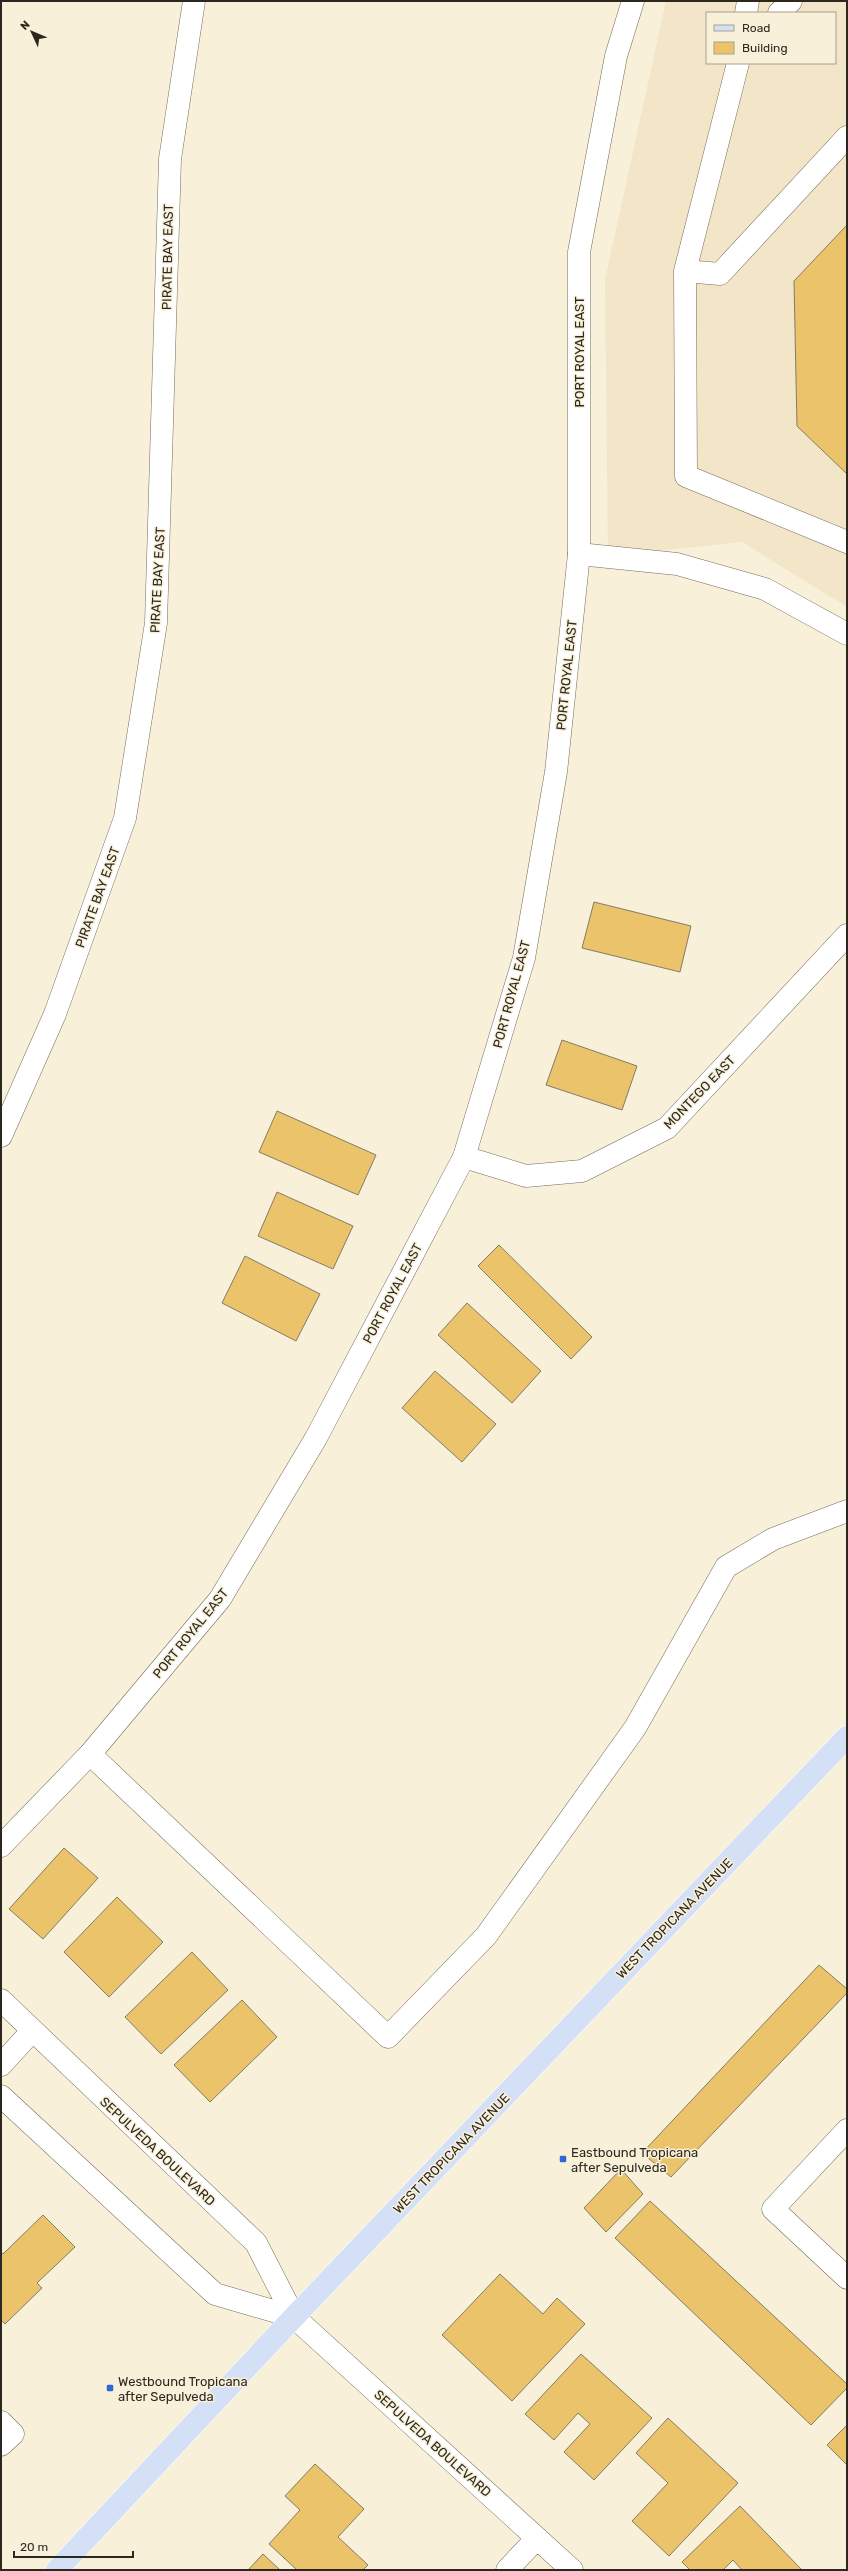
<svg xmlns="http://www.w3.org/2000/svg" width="848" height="2571" font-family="Rubik,sans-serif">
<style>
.built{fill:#f2e5c8;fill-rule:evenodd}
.building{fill:#eac36a;stroke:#847b68}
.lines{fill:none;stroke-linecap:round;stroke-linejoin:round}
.lane-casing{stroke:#746c59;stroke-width:23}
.street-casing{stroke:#746c59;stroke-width:23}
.primary-casing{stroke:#fff;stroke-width:23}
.lane{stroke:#fff;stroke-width:22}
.street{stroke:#fff;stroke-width:22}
.primary{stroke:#d4e0f5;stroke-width:22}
.poi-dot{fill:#3068d7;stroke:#f9f0da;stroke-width:1.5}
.labels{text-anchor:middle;stroke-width:3;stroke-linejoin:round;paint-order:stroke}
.street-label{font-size:13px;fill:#2c2820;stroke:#f9f0da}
.poi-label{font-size:13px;fill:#2c2820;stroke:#f9f0da;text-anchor:start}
</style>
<rect width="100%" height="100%" fill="#f9f0da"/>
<path class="built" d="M666 1H847V607L742 542 608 556 605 280ZM707 13H835V63H707Z"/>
<path class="building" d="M847 225V474L797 426 794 281Z
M594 902 691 926 680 972 582 948Z
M562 1040 637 1066 622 1110 546 1085Z
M277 1111 376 1155 358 1195 259 1152Z
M277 1192 353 1226 333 1269 258 1236Z
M499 1245 592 1337 571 1359 478 1266Z
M245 1256 320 1294 296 1341 222 1303Z
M467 1303 541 1371 512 1403 438 1335Z
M435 1371 496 1424 462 1462 402 1408Z
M64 1848 98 1878 43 1939 9 1909Z
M117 1897 163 1942 109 1997 64 1952Z
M192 1952 228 1990 161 2054 125 2017Z
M819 1965 847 1989V1993L671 2177 642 2153Z
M242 2000 277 2037 210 2102 174 2065Z
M621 2169 643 2194 606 2232 584 2208Z
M650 2201 847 2384V2388L811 2425 615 2238Z
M43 2215 75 2247 37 2283 42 2288 5 2324 1 2320V2252L3 2254Z
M500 2274 543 2314 557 2298 585 2324 512 2401 442 2335Z
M581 2354 652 2418 594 2480 564 2452 590 2424 578 2413 554 2440 525 2414Z
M668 2418 738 2483 669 2556 632 2521 668 2483 636 2453Z
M847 2425V2465L827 2445Z
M315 2464 364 2509 338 2537 368 2565 363 2570H297L269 2544 300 2510 285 2496Z
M740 2506 802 2570H742L733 2560 723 2570H690L682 2562Z
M263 2554 280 2570H248Z"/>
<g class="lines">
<g class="lane-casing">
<path id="lane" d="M746 13 748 1
M779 13 791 1
M738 63 685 271 686 476 847 542
M685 271 720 274 847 137
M579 554 677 564 765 589 847 634
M90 1754 388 2037 486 1936 635 1728 726 1567 773 1539 847 1511
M1 2065 32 2031"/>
</g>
<g class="street-casing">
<path id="street" d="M1 1136 55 1014 125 818 156 623 170 159 194 1
M464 1157 526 1176 582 1171 667 1128 847 935
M1 1846 90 1754 220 1599 316 1438 464 1157 524 958 556 772 579 554V252L616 56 633 1
M1 2000 256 2243 294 2317 572 2570
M1 2096 215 2294 294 2317
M847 2130 773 2209 847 2278
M1 2422 13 2434 1 2445
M507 2570 537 2538"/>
</g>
<g class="primary-casing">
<path id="primary" d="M57 2570 294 2317 847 1737"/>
</g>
<use href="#lane" class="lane"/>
<use href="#street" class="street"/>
<use href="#primary" class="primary"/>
</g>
<g class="poi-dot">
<rect x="559" y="2155" width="8" height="8" rx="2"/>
<rect x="106" y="2384" width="8" height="8" rx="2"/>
</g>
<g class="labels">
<g class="street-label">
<text transform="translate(167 257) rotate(-89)" y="5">PIRATE BAY EAST</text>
<text transform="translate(579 352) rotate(-90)" y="5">PORT ROYAL EAST</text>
<text transform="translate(157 580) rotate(-87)" y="5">PIRATE BAY EAST</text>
<text transform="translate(566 675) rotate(-84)" y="5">PORT ROYAL EAST</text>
<text transform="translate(97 897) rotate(-70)" y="5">PIRATE BAY EAST</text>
<text transform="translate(511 994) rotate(-75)" y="5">PORT ROYAL EAST</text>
<text transform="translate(699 1092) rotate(-46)" y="5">MONTEGO EAST</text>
<text transform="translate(392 1293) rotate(-62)" y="5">PORT ROYAL EAST</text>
<text transform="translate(190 1633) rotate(-51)" y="5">PORT ROYAL EAST</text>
<text transform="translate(674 1918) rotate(-46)" y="5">WEST TROPICANA AVENUE</text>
<text transform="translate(158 2151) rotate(43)" y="5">SEPULVEDA BOULEVARD</text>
<text transform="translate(451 2153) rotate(-46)" y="5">WEST TROPICANA AVENUE</text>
<text transform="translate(433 2443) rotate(42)" y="5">SEPULVEDA BOULEVARD</text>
</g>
<g class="poi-label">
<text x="571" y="2157">Eastbound Tropicana<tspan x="571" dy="15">after Sepulveda</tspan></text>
<text x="118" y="2386">Westbound Tropicana<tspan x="118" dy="15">after Sepulveda</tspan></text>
</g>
</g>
<rect width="848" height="2571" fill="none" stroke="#2c2820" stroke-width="4"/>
<rect x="706" y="12" width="130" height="52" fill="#f9f0da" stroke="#a7a090"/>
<rect x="714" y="25" width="20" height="6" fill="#d4e0f5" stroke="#a7a090"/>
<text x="742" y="32" font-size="12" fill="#2c2820">Road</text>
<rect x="714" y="42" width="20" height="12" fill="#eac36a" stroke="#a7a090"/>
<text x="742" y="52" font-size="12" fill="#2c2820">Building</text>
<g transform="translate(32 32) rotate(314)" stroke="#f9f0da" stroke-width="3" paint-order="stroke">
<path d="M0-3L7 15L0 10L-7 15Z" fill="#2c2820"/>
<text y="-6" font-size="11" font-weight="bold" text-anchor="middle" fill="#2c2820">N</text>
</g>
<path d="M14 2551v6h119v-6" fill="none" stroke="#2c2820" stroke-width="2"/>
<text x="20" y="2551" font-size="12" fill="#2c2820" stroke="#f9f0da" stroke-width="3" paint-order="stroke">20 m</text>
</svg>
